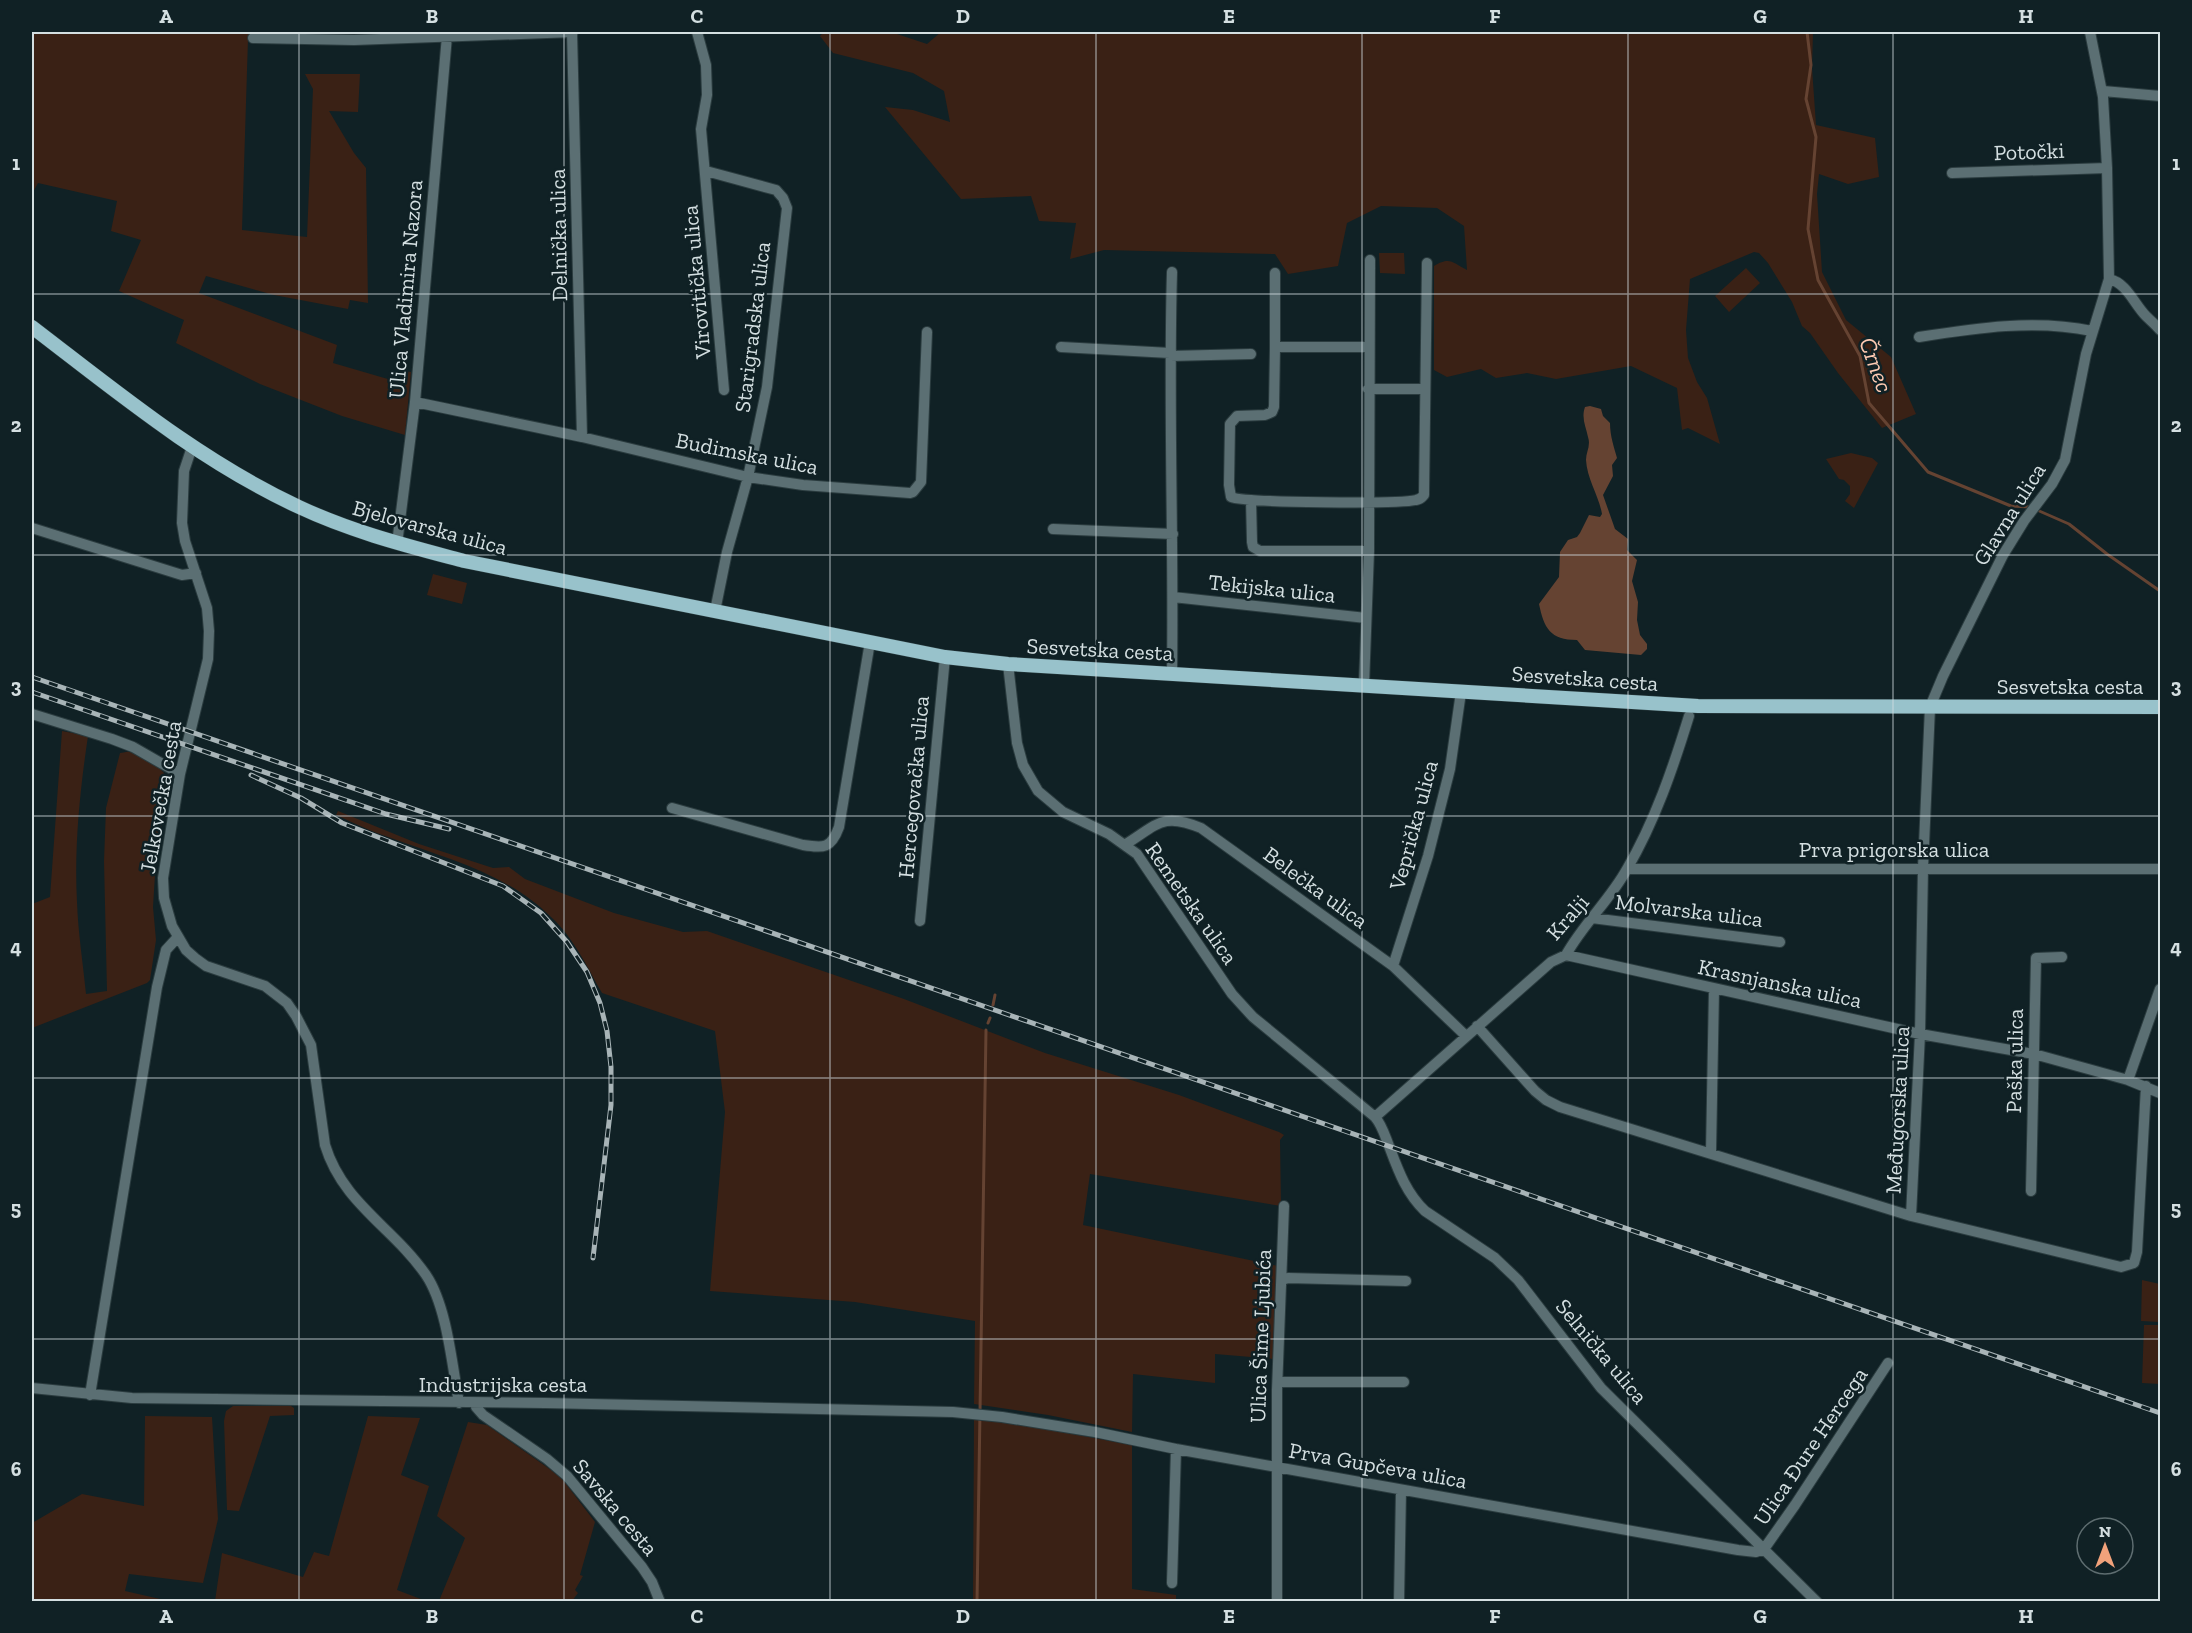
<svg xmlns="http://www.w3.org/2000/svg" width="2192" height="1633" font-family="'Zilla Slab',serif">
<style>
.green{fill:#3a2115}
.water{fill:#654332}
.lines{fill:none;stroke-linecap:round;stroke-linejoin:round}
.stream{stroke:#654332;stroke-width:3}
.minor-casing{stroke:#2b3c3f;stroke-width:12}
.major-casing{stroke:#2b3c3f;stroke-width:15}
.minor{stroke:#5b6f73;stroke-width:10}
.major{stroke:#98c2cb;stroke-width:14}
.rail-casing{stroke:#a8b4b7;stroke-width:5}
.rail{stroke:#102125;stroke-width:3;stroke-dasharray:9;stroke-linecap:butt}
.grid{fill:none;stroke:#d4dfe1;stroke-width:1.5;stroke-opacity:0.55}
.labels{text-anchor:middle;stroke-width:5;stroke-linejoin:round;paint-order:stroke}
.street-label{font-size:22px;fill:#d4dfe1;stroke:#102125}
.water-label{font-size:24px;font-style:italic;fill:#fecab2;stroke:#102125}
.neatline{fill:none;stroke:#d4dfe1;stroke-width:2}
.grid-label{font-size:20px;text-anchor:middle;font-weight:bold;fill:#d4dfe1}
</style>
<rect width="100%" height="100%" fill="#102125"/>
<path class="green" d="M32 32H253L248 39 242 230 307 237 313 89 305 74H360L358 112 329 111 354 153 366 168 368 303 350 300 348 309 274 295 206 276 199 293 337 345 333 363 398 382 404 371 411 372 405 435 342 416 260 384 176 343 184 320 119 291 141 240 111 231 117 201 38 183 32 194Z
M824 32H891L927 44 941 32H1813L1812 68 1816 125 1875 138 1879 177 1848 184 1819 174 1817 194 1822 272 1846 320 1891 357 1916 414 1882 428 1838 373 1810 333 1802 326 1792 302 1768 263 1759 253 1754 252 1690 279 1686 330 1688 358 1697 382 1707 398 1720 444 1688 428 1682 430 1677 388 1631 366 1556 379 1527 373 1496 378 1481 369 1447 377 1434 370V266C1450 256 1453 263 1467 270L1464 226 1437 208 1381 206 1347 223 1338 266 1288 274 1275 254 1104 250 1070 259 1076 223 1039 221 1031 196 961 199 885 107 913 110 950 122 944 91 913 73 833 53 820 36Z
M1379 253H1404L1405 274 1380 273Z
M1746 268 1760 283 1729 312 1715 296Z
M1851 453 1872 458 1878 463 1854 508 1845 501 1850 494V486L1844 480 1839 479 1826 459Z
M433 574 467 583 462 604 427 595Z
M62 731 88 736C80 790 74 846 77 902 78 932 83 963 86 994L107 991 104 861 106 808 120 753C123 753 126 751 130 752 143 753 164 770 170 781L156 858 153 907 156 940 150 980 147 983 32 1028V904L50 897Z
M338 811 419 844 493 868 509 867 525 879 614 913 683 932 707 931 904 999 1045 1053 1179 1095 1279 1132 1284 1135 1280 1140 1281 1206 1090 1174 1083 1225 1278 1266 1274 1359 1215 1354V1383L1133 1374 1132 1432 1048 1415 974 1404 975 1321 855 1302 710 1291 725 1112 715 1031 602 993C587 967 574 938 551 917 506 873 448 859 391 838 372 832 354 823 336 815Z
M2142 1280 2160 1284V1322L2141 1321Z
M2144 1325H2160V1384L2142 1383Z
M233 1406H291L294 1408V1415L270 1416 239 1511 227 1510 224 1421 226 1411Z
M145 1416 212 1417 218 1519 203 1583 129 1574 125 1591 169 1601H32V1523L82 1494 144 1506Z
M368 1416 420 1418 401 1475 429 1486 397 1590 426 1601H215L222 1553 303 1577 314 1552 329 1556Z
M974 1419 1018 1424 1132 1445V1589L1176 1595V1601L973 1602Z
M468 1422 487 1425 551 1470 563 1480 595 1522 580 1575 583 1576 575 1590 578 1593 572 1601H439L465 1538 437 1516Z"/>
<path class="water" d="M1590 406 1601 409 1603 416 1610 423C1610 436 1614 447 1617 458L1612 465 1613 476 1603 495 1615 529 1628 539 1627 550 1637 560 1632 581 1638 602 1637 620 1640 635 1647 644V649L1641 655 1585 650 1577 640C1550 640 1544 628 1539 604L1559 577 1560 552 1568 540 1577 537 1580 533 1589 515 1600 517 1602 514C1599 496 1587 479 1586 460 1586 452 1591 446 1588 437 1586 427 1581 418 1585 407Z"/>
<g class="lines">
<path class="stream" d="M1807 32 1811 65 1806 99 1816 137 1808 229 1818 280 1860 356 1869 403 1928 472 2011 506 2030 507
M2037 510 2069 524 2107 554 2160 591
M993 1005 995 995
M988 1023 990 1018
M977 1602 986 1030"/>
<g class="minor-casing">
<path id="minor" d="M572 32 582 437
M697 32 706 65 707 95 701 129 724 390
M253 38 354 40 573 32
M2103 91 2160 96
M706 171 776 190 783 198 787 208 767 387 748 477 727 552 715 611
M1952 173 2107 168
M1172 272C1168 406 1174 540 1172 674
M2109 279C2127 283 2134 304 2146 316 2151 321 2156 325 2160 330
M1919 337C1976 328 2035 319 2092 331
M1061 347 1170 353
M1275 347V273
M1369 347H1275L1274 407 1272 412 1265 415 1237 416 1230 424 1229 485 1231 497C1245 503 1399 504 1416 500 1421 499 1421 498 1424 495L1427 263
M1170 356 1251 354
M1368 389H1425
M415 402 582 437 748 477 803 485 910 493 913 492 921 482 927 332
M192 447 184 471 182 523 185 541 207 608 209 631 208 659 180 774 163 878 164 898 172 926 186 950 195 958 206 966 265 986 287 1003 296 1016 311 1045 325 1145C343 1204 393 1227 426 1275 447 1306 452 1365 459 1403
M1251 500 1252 542 1253 547 1260 551H1369
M32 528 182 575 196 573
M1053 529 1173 534
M399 544 398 536 415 402 447 36
M1173 597 1366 618
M1008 664 1017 743 1023 765 1038 791 1063 812 1109 834 1137 854 1232 994 1253 1017 1375 1117C1382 1125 1385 1136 1389 1146 1398 1170 1406 1193 1425 1211L1495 1258 1518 1280 1601 1388 1817 1602
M1364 685 1369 551 1370 260
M32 714 112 739 133 747 180 774
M672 808 803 845C824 848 831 849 839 827L870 642
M1126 844C1158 824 1163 812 1201 828L1393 966 1466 1036
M1628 869H2160
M1592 918 1780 942
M920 921 945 657
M1566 955C1583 924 1610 900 1627 869 1655 821 1673 768 1689 716
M1393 966 1428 856 1450 769 1461 692
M1477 1026 1535 1091 1546 1100 1560 1107 1911 1216 2121 1267 2134 1263 2137 1252 2146 1086
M2128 1080 2160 989
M1375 1117 1551 962 1566 955 1920 1034 2034 1054 2128 1080 2160 1093
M1711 1152 1714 989
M2031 1191 2036 958 2062 957
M1911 1216 1920 1034 1923 868 1930 707 1943 676 2003 555 2024 521 2052 484 2065 460 2086 354 2109 279 2107 168 2103 97 2090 32
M1282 1280 1288 1278 1406 1281
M1278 1382H1404
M32 1388 132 1398 545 1403 953 1412 1002 1417 1095 1432 1176 1449 1738 1550 1756 1552 1764 1549
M90 1395 157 987 166 950 177 938
M476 1403V1407L483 1415 547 1459 567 1476 642 1567 652 1582 660 1602
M1764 1549 1795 1505 1888 1363
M1172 1583 1176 1449
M1277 1602V1390L1284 1206
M1399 1602 1401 1490"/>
</g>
<g class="major-casing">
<path id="major" d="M32 327C117 392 200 461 299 507 352 532 408 546 464 561L945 657 1008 664 1698 706 2160 707"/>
</g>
<use href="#minor" class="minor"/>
<use href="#major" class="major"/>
<g class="rail-casing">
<path id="rail" d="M32 677 2160 1413
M32 692 386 814 449 829
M251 775 301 798 342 823 503 886 541 913 567 942 587 972 600 1003 607 1031 611 1067V1105L593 1258"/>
</g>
<use href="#rail" class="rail"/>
</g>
<path class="grid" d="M299 32V1602M564 32V1602M830 32V1602M1096 32V1602M1362 32V1602M1628 32V1602M1893 32V1602M32 294H2160M32 555H2160M32 816H2160M32 1078H2160M32 1339H2160"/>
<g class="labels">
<g class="street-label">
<text transform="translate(2029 151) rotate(-2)" y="8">Potočki</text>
<text transform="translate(558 235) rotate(-91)" y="8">Delnička ulica</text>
<text transform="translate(696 282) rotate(-95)" y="8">Virovitička ulica</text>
<text transform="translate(405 289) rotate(-85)" y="8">Ulica Vladimira Nazora</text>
<text transform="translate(752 327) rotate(-83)" y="8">Starigradska ulica</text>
<text transform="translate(747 453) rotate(11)" y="8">Budimska ulica</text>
<text transform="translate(2009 514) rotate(-58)" y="8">Glavna ulica</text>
<text transform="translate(430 527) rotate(15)" y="8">Bjelovarska ulica</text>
<text transform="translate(1272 588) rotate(6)" y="8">Tekijska ulica</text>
<text transform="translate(1100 649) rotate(3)" y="8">Sesvetska cesta</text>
<text transform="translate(1585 678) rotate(4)" y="8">Sesvetska cesta</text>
<text x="2070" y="694">Sesvetska cesta</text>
<text transform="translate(913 787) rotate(-85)" y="8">Hercegovačka ulica</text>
<text transform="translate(160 797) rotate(-80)" y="8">Jelkovečka cesta</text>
<text transform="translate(1413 825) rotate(-75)" y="8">Veprička ulica</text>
<text x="1894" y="857">Prva prigorska ulica</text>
<text transform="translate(1316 887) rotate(36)" y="8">Belečka ulica</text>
<text transform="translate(1192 903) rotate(55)" y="8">Remetska ulica</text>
<text transform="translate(1689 910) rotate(7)" y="8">Molvarska ulica</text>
<text transform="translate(1567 917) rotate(-49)" y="8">Kralji</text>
<text transform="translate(1780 983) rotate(12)" y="8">Krasnjanska ulica</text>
<text transform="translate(2014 1061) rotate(-89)" y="8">Paška ulica</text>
<text transform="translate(1897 1110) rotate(-87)" y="8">Međugorska ulica</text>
<text transform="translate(1260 1336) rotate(-88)" y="8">Ulica Šime Ljubića</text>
<text transform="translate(1602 1351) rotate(50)" y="8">Selnička ulica</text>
<text x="503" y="1392">Industrijska cesta</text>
<text transform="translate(1810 1446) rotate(-56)" y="8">Ulica Đure Hercega</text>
<text transform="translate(1378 1465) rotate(10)" y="8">Prva Gupčeva ulica</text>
<text transform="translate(616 1507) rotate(50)" y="8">Savska cesta</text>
</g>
<g class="water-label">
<text transform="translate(1876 365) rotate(70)" y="8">Črnec</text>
</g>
</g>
<rect width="2192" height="1633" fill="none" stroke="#102125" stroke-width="66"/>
<g transform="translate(2105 1546)"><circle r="28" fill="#102125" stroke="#5e6d70" stroke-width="1.5"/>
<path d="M0-4.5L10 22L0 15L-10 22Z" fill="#f1a27b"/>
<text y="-9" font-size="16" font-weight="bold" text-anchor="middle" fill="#d4dfe1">N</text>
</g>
<rect x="33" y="33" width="2126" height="1567" class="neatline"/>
<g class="grid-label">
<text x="166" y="23">A</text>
<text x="432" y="23">B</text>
<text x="697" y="23">C</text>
<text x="963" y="23">D</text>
<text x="1229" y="23">E</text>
<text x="1495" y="23">F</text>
<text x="1760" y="23">G</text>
<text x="2026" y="23">H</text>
<text x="16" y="170">1</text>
<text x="2176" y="170">1</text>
<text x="16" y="432">2</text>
<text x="2176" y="432">2</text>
<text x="16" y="693">3</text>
<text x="2176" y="693">3</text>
<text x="16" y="954">4</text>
<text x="2176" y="954">4</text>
<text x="16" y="1215">5</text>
<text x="2176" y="1215">5</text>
<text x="16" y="1476">6</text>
<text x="2176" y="1476">6</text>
<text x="166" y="1623">A</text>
<text x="432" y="1623">B</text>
<text x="697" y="1623">C</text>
<text x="963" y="1623">D</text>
<text x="1229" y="1623">E</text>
<text x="1495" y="1623">F</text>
<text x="1760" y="1623">G</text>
<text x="2026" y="1623">H</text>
</g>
</svg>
